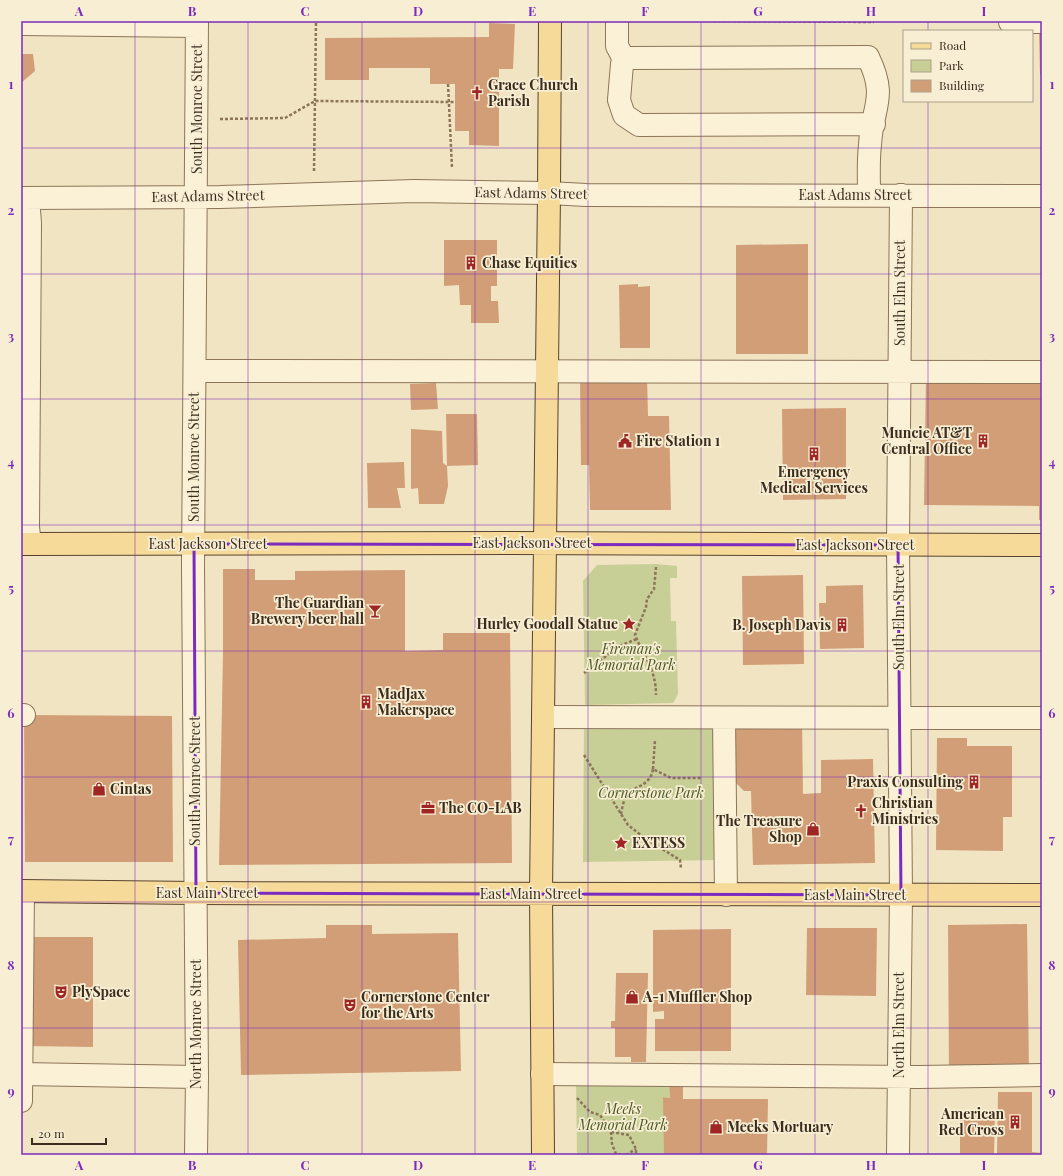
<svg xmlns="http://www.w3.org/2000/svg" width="1063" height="1176" font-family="'Playfair Display',serif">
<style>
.green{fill:#c8cf96}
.building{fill:#d19e77}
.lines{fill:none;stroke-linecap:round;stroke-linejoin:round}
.minor-casing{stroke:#8c7559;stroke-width:24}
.major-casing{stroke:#5a432d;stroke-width:24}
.path{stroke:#8c7559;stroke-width:2.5;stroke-dasharray:3 2;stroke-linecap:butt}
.minor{stroke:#fbf1d7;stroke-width:22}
.major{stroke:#f5da99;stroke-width:22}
.marked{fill:none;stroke:#7b2cbf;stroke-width:3;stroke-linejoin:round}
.grid{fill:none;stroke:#7b2cbf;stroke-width:1;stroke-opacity:0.55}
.labels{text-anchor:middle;stroke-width:3.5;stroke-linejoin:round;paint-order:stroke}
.poi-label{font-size:14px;font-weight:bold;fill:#3b2c1e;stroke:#f7eed3;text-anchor:start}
.street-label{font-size:14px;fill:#3b2c1e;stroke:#f7eed3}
.park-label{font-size:14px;font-style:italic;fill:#4a5923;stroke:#f7eed3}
.neatline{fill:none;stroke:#7b2cbf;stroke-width:1.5}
.grid-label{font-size:13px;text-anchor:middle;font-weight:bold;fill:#7b2cbf}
</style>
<rect width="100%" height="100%" fill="#f0e4c3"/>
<path class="green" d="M656 564 677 566V578H670L671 621H676L678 694 673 703 585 705 583 581 597 565Z
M584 723H718L720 860 583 862Z
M576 1079H668L670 1098 664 1097V1155H577Z"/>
<path class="building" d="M489 23 515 24 513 69H499V146L469 145V131H455V84H430V68H369V80H325V38L489 37Z
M1039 33H1042V75H1040Z
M21 54H33L35 71 21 83Z
M444 240H497V286H491V301H498L499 323H471V305H460L459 285 444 286Z
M808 244V354H736V245Z
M638 284V287L650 286V348H620L619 285Z
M647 376 648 416H669L671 510H590L589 465H581L580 377Z
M926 376 1042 377V520H1039V506L924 505Z
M436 383 438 409 411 410 410 384Z
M846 408V499L783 500 782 409Z
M446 414H477L478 465 447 466Z
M411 429 442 431 443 463 447 466 448 486 444 504H419L418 488 411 489Z
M404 462 405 488H397L401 508H368L367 463Z
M223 569H255V580H295V571L405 570V651L443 650V633H510L512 863 219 865 223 652Z
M803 575 804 664 743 665 742 576Z
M863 585 864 648 820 649 819 603H826V586Z
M24 715 172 716 173 862H25Z
M802 719 803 794 821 793V760L873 759 875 863 753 865 751 791H744L733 780 732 720Z
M937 738H967V746H1012V817H1003V851L936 850Z
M1027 924 1029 1072H949L948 925Z
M326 925H372V934L458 933 461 1071 241 1075 238 940 326 938Z
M807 928H877L876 996 806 995Z
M731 929V1051H655V1019H664V1011L653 1012V930Z
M29 937H93V1047L28 1046Z
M616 973H648L646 1062H631V1057H615V1028H611V1021H615Z
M669 1085H683V1099H768L767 1155H664L663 1097 670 1098Z
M998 1092H1032V1152L1042 1153V1155H997Z
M960 1113H995L994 1155H960Z"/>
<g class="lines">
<g class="minor-casing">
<path id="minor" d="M617 21V46L625 61
M1010 22H1042
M21 24 197 26
M869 194C869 178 868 161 870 145 872 106 888 98 868 57L629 58 622 64 619 100 624 115 639 125 874 124
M21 198 220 197 414 191 549 193 586 195 1042 196
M28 198 30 223 28 527 30 544
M195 371 1042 372
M21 715H24
M543 717 1042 718
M724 718 726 895
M21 1074 197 1077
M542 1074 918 1077 1042 1075
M21 1101 23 891
M196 1155 197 1077 193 567 197 21
M898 1155 901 895 898 545 901 195"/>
</g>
<g class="major-casing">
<path id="major" d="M21 544 511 543 1042 545
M21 891 196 893 1042 895
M543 1155 541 894 549 193 550 21"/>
</g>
<path class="path" d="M713 21 874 22
M448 84 452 168
M220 119 285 118 315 101 455 102
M314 171 316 21
M656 567 654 589 647 599 646 607 635 635C644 657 656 669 656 695
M584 673 619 646 637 639
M584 755 628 825 646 839 680 860 681 868
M653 769 655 740
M621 814C622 809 623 803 625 798 632 785 650 788 653 769L671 778H702
M577 1098 590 1112 600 1115 611 1132 629 1135 636 1149V1155
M611 1132 612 1144 616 1154 626 1155
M626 1155 636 1149"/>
<use href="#minor" class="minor"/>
<use href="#major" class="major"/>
</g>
<path class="marked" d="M194 544 898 545 901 895 196 893Z"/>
<path class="grid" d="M135 21V1155M248 21V1155M362 21V1155M475 21V1155M588 21V1155M701 21V1155M815 21V1155M928 21V31M928 101V1155M21 148H1042M21 274H1042M21 399H1042M21 525H1042M21 651H1042M21 777H1042M21 902H1042M21 1028H1042"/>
<defs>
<g id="church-bare" transform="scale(1.08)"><path d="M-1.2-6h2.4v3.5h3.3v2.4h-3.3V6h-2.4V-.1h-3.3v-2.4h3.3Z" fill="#9e2725" stroke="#f7eed3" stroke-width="2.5" paint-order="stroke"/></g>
<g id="building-bare" transform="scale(1.08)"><path d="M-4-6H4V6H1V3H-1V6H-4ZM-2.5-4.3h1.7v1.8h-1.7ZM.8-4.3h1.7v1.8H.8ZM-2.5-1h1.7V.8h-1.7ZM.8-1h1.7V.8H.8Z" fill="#9e2725" stroke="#f7eed3" stroke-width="2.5" paint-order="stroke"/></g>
<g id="civic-bare" transform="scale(1.08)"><path d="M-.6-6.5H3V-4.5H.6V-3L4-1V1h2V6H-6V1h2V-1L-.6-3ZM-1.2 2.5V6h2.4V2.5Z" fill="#9e2725" stroke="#f7eed3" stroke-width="2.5" paint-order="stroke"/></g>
<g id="bar-bare" transform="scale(1.08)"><path d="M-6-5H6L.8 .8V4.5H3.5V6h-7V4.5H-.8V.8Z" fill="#9e2725" stroke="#f7eed3" stroke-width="2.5" paint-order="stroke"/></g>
<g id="sight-bare" transform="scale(1.08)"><path d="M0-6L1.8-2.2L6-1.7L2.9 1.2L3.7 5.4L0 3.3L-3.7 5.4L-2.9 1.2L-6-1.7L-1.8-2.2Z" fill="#9e2725" stroke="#f7eed3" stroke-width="2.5" paint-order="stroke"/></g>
<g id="shop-bare" transform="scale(1.08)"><path d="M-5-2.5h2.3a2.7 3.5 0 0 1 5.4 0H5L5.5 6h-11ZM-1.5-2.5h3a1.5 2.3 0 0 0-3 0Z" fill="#9e2725" stroke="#f7eed3" stroke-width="2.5" paint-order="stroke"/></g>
<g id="office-bare" transform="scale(1.08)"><path d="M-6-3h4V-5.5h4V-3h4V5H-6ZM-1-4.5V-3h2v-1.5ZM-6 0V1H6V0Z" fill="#9e2725" stroke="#f7eed3" stroke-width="2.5" paint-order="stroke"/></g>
<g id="theatre-bare" transform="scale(1.08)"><path d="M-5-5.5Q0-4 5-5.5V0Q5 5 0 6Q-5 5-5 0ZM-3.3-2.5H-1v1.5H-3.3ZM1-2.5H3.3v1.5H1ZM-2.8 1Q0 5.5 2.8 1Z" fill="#9e2725" stroke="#f7eed3" stroke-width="2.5" paint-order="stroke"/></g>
</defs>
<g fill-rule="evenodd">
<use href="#church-bare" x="477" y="93"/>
<use href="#building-bare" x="471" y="263"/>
<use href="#civic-bare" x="625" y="441"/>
<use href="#building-bare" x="983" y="441"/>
<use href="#building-bare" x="814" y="454"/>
<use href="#bar-bare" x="375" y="611"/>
<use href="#sight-bare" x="629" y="624"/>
<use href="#building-bare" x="842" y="625"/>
<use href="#building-bare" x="366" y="702"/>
<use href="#building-bare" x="974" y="782"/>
<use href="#shop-bare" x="99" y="789"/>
<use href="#office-bare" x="428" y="808"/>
<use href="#church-bare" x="861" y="811"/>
<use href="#shop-bare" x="813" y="829"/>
<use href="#sight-bare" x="621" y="843"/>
<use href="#theatre-bare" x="61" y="992"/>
<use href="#shop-bare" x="632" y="997"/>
<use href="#theatre-bare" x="350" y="1005"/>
<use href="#building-bare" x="1015" y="1122"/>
<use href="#shop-bare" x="716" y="1127"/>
</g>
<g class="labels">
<g class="poi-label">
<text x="488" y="90">Grace Church<tspan x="488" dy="16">Parish</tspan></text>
<text x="482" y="268">Chase Equities</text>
<text x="972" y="438" text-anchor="end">Muncie AT&amp;T<tspan x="972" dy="16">Central Office</tspan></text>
<text x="636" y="446">Fire Station 1</text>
<text x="814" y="477" text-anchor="middle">Emergency<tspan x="814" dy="16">Medical Services</tspan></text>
<text x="364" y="608" text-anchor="end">The Guardian<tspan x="364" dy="16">Brewery beer hall</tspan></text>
<text x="618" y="629" text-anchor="end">Hurley Goodall Statue</text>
<text x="831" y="630" text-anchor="end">B. Joseph Davis</text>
<text x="377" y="699">MadJax<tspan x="377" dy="16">Makerspace</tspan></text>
<text x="963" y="787" text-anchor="end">Praxis Consulting</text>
<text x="110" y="794">Cintas</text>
<text x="872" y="808">Christian<tspan x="872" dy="16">Ministries</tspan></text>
<text x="439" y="813">The CO-LAB</text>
<text x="802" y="826" text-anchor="end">The Treasure<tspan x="802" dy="16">Shop</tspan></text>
<text x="632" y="848">EXTESS</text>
<text x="72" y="997">PlySpace</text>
<text x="361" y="1002">Cornerstone Center<tspan x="361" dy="16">for the Arts</tspan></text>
<text x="643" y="1002">A-1 Muffler Shop</text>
<text x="1004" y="1119" text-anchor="end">American<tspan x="1004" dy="16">Red Cross</tspan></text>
<text x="727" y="1132">Meeks Mortuary</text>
</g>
<g class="street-label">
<text transform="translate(197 109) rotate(-90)" y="5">South Monroe Street</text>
<text transform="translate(531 193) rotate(1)" y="5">East Adams Street</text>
<text x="855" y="200">East Adams Street</text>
<text transform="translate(208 196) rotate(-1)" y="5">East Adams Street</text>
<text transform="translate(900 293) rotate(-90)" y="5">South Elm Street</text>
<text transform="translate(194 457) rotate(-90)" y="5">South Monroe Street</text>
<text x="532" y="548">East Jackson Street</text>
<text x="208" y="549">East Jackson Street</text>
<text x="855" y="550">East Jackson Street</text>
<text transform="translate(899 617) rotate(-90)" y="5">South Elm Street</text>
<text transform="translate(195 781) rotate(-90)" y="5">South Monroe Street</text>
<text x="207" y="898">East Main Street</text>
<text x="531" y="899">East Main Street</text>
<text x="855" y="900">East Main Street</text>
<text transform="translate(196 1024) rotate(-90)" y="5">North Monroe Street</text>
<text transform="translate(899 1025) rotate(-90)" y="5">North Elm Street</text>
</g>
<g class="park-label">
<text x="631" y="654">Fireman's<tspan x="631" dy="16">Memorial Park</tspan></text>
<text x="651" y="798">Cornerstone Park</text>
<text x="623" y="1114">Meeks<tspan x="623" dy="16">Memorial Park</tspan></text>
</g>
</g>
<rect width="1063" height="1176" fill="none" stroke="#f7eed3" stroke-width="44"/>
<rect x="903" y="30" width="130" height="72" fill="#f7eed3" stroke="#aca08b"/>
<rect x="911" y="43" width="20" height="6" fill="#f5da99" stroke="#aca08b"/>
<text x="939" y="50" font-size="12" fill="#3b2c1e">Road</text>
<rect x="911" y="60" width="20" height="12" fill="#c8cf96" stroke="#aca08b"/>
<text x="939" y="70" font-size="12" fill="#3b2c1e">Park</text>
<rect x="911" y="80" width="20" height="12" fill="#d19e77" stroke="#aca08b"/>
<text x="939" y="90" font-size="12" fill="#3b2c1e">Building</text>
<path d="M32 1138v6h74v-6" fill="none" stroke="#3b2c1e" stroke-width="2"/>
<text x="38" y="1138" font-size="12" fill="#3b2c1e" stroke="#f7eed3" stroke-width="3" paint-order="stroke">20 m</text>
<rect x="22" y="22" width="1019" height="1132" class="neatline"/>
<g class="grid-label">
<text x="79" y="16">A</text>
<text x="192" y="16">B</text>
<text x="305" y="16">C</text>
<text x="418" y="16">D</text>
<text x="532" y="16">E</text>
<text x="645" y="16">F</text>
<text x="758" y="16">G</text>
<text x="871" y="16">H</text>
<text x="984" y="16">I</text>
<text x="11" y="89">1</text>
<text x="1052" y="89">1</text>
<text x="11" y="215">2</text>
<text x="1052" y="215">2</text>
<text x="11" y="341">3</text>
<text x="1052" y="341">3</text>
<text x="11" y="467">4</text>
<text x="1052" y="467">4</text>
<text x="11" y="593">5</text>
<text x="1052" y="593">5</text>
<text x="11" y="718">6</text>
<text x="1052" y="718">6</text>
<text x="11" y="844">7</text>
<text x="1052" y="844">7</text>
<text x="11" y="970">8</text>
<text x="1052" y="970">8</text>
<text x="11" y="1096">9</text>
<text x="1052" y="1096">9</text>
<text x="79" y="1170">A</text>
<text x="192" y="1170">B</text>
<text x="305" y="1170">C</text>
<text x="418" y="1170">D</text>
<text x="532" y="1170">E</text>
<text x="645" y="1170">F</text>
<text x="758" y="1170">G</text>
<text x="871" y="1170">H</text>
<text x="984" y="1170">I</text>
</g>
</svg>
